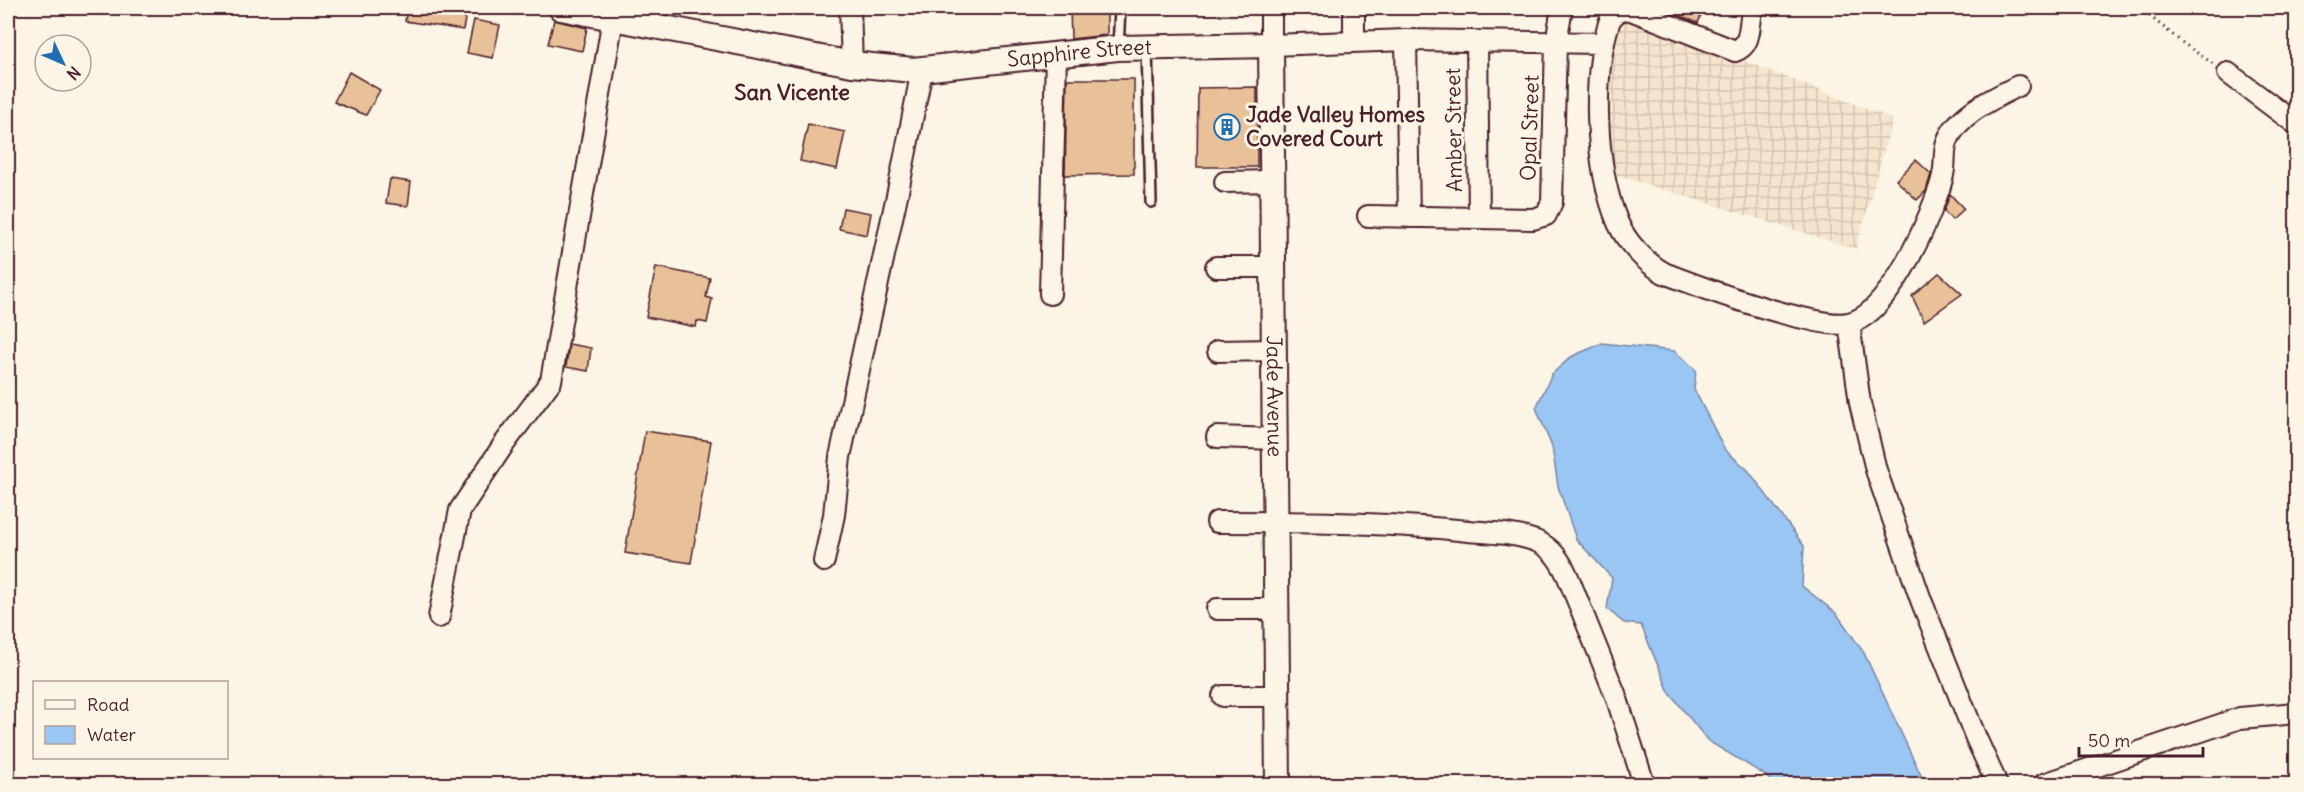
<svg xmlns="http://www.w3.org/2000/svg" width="2304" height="792" font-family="Delius,sans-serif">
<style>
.industrial{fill:url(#industrial-grid)}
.water{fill:#99c6f3;stroke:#7983a3;stroke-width:1.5}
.building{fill:#e8c198;stroke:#4a1f2b;stroke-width:1.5}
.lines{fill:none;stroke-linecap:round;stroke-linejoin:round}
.service-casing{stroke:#4a1f2b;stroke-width:14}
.minor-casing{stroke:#4a1f2b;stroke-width:24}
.tertiary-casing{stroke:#4a1f2b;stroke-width:28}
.path{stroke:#4a1f2b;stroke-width:3;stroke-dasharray:1.5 4.5;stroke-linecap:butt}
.service{stroke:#fcf5e5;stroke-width:9}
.minor{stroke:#fcf5e5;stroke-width:20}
.tertiary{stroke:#fcf5e5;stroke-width:24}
.labels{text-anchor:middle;stroke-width:6;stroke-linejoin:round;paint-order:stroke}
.street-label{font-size:21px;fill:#4a1f2b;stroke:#fcf5e5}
.poi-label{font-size:21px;font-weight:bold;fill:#4a1f2b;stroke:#fcf5e5;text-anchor:start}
.neighbourhood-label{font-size:22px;font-weight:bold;fill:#4a1f2b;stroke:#fcf5e5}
</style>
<defs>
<pattern id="industrial-grid" width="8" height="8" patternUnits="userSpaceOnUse" patternTransform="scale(1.5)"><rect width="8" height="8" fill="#f6e5ce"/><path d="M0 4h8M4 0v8" fill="none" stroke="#d4c4b1"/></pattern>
</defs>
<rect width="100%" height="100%" fill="#fcf5e5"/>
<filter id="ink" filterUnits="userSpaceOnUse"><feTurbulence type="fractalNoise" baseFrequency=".0167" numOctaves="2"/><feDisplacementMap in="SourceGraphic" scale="12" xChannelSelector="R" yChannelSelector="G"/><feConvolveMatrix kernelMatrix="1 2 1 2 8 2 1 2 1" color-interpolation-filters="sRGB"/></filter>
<g filter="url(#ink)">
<path class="industrial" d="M1628 15 1893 119 1856 249 1610 173 1605 121 1613 28Z"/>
<path class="water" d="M1602 343 1674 351 1696 370 1694 389 1725 450 1748 470 1804 546 1802 586 1837 614 1864 653 1925 784H1773L1765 775 1708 741 1669 692 1641 625 1624 623 1607 609 1612 578 1576 539 1558 486 1552 447 1536 408 1552 374 1571 357Z"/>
<path class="building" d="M407 8H467L463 30 405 21Z
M1070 8H1107V35L1071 39Z
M1662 8H1704L1698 23Z
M474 20 500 25 493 58 467 53Z
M554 20 587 28 582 51 548 44Z
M349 72 380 90 366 115 334 102Z
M1067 79H1134V174L1065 175Z
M1257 87V167H1197L1198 88Z
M808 124 845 132 837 169 800 161Z
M1916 160 1931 174 1926 191 1917 200 1896 180Z
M390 179 411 182 408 206 386 203Z
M1950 194 1964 209 1952 220 1944 211Z
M843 208 871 213 867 235 839 229Z
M656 267 710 278 706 297 712 299 707 323 697 321 696 327 646 317Z
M1939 273 1962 294 1924 321 1912 296Z
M569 344 591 348 588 371 566 367Z
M645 431 711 441 691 563 625 553Z"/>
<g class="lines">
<g class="service-casing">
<path id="service" d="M1118 48 1120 8
M1147 48 1151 202"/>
</g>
<g class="minor-casing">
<path id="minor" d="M850 8 852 64
M1271 8V45L1406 40 1604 43
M1354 8V41
M1753 8C1748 23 1753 45 1735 51L1631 10C1621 9 1616 12 1610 20 1591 76 1595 168 1618 223 1627 243 1645 262 1664 273 1708 290 1752 306 1798 317 1814 320 1832 326 1848 323 1887 317 1925 228 1937 195 1940 187 1943 177 1944 169 1945 160 1944 150 1947 142 1957 114 1994 98 2018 86
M1406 40 1409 217
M1477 41 1479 218
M2228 73 2296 124
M1225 182 1273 181
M1368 216 1533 219 1546 215 1552 202 1556 42 1562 8
M1216 267H1273
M1050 294 1056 55
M1849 323 1860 403 1876 470 1921 600 1976 738 1997 784
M1218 351 1274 350
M1217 437 1275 439
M1217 522C1300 522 1385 522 1468 531 1490 533 1515 533 1536 541 1553 548 1561 562 1568 577L1616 696 1644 784
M824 561 834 515 840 457 898 191 922 70
M1217 609H1277
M439 617 460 510 504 444 551 381 613 18
M1223 696H1277
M2044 784 2240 718 2296 713"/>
</g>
<g class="tertiary-casing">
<g id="tertiary">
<path id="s1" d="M561 8 852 64 913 70 1118 48 1271 45 1278 784"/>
</g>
</g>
<path class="path" d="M2140 8 2184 44 2215 65"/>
<use href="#service" class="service"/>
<use href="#minor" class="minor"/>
<use href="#tertiary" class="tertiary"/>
</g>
</g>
<defs>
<g id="building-ring" transform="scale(1.35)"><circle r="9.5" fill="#fcf5e5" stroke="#1f6fb2" stroke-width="1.5"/><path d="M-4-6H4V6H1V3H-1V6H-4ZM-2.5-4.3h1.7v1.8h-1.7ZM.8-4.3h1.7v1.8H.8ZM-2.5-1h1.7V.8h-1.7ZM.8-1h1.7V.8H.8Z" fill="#1f6fb2"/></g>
</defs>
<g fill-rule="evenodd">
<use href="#building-ring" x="1227" y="127"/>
</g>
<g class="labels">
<g class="street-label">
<text dy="7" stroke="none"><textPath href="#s1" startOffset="525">Sapphire Street</textPath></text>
<text transform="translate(1530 128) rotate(-88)" y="7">Opal Street</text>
<text transform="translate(1454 130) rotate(-91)" y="7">Amber Street</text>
<text dy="7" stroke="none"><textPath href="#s1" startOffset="1068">Jade Avenue</textPath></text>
</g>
<g class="poi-label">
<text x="1246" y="122">Jade Valley Homes<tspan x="1246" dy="24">Covered Court</tspan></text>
</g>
<g class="neighbourhood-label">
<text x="792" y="100">San Vicente</text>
</g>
</g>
<rect width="2304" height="792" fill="none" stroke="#fcf5e5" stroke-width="30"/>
<rect x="15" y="15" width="2274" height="762" fill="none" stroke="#4a1f2b" stroke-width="2" filter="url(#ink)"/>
<rect x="33" y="681" width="195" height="78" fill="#fcf5e5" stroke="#b59f9b" stroke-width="1.5"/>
<rect x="45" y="700" width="30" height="9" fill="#fcf5e5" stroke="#b59f9b" stroke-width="1.5"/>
<text x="87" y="711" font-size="18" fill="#4a1f2b">Road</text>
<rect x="45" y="726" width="30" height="18" fill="#99c6f3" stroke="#b59f9b" stroke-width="1.5"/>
<text x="87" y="741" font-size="18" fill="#4a1f2b">Water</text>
<g transform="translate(63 63) rotate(134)"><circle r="28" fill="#fcf5e5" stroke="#b59f9b" stroke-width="1.5"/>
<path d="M0-4.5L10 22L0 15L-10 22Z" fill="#1f6fb2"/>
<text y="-9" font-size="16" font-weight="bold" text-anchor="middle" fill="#4a1f2b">N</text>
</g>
<path d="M2079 747v9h124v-9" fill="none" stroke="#4a1f2b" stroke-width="3"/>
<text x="2088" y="747" font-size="18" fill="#4a1f2b" stroke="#fcf5e5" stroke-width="4.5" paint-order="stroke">50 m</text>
</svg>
